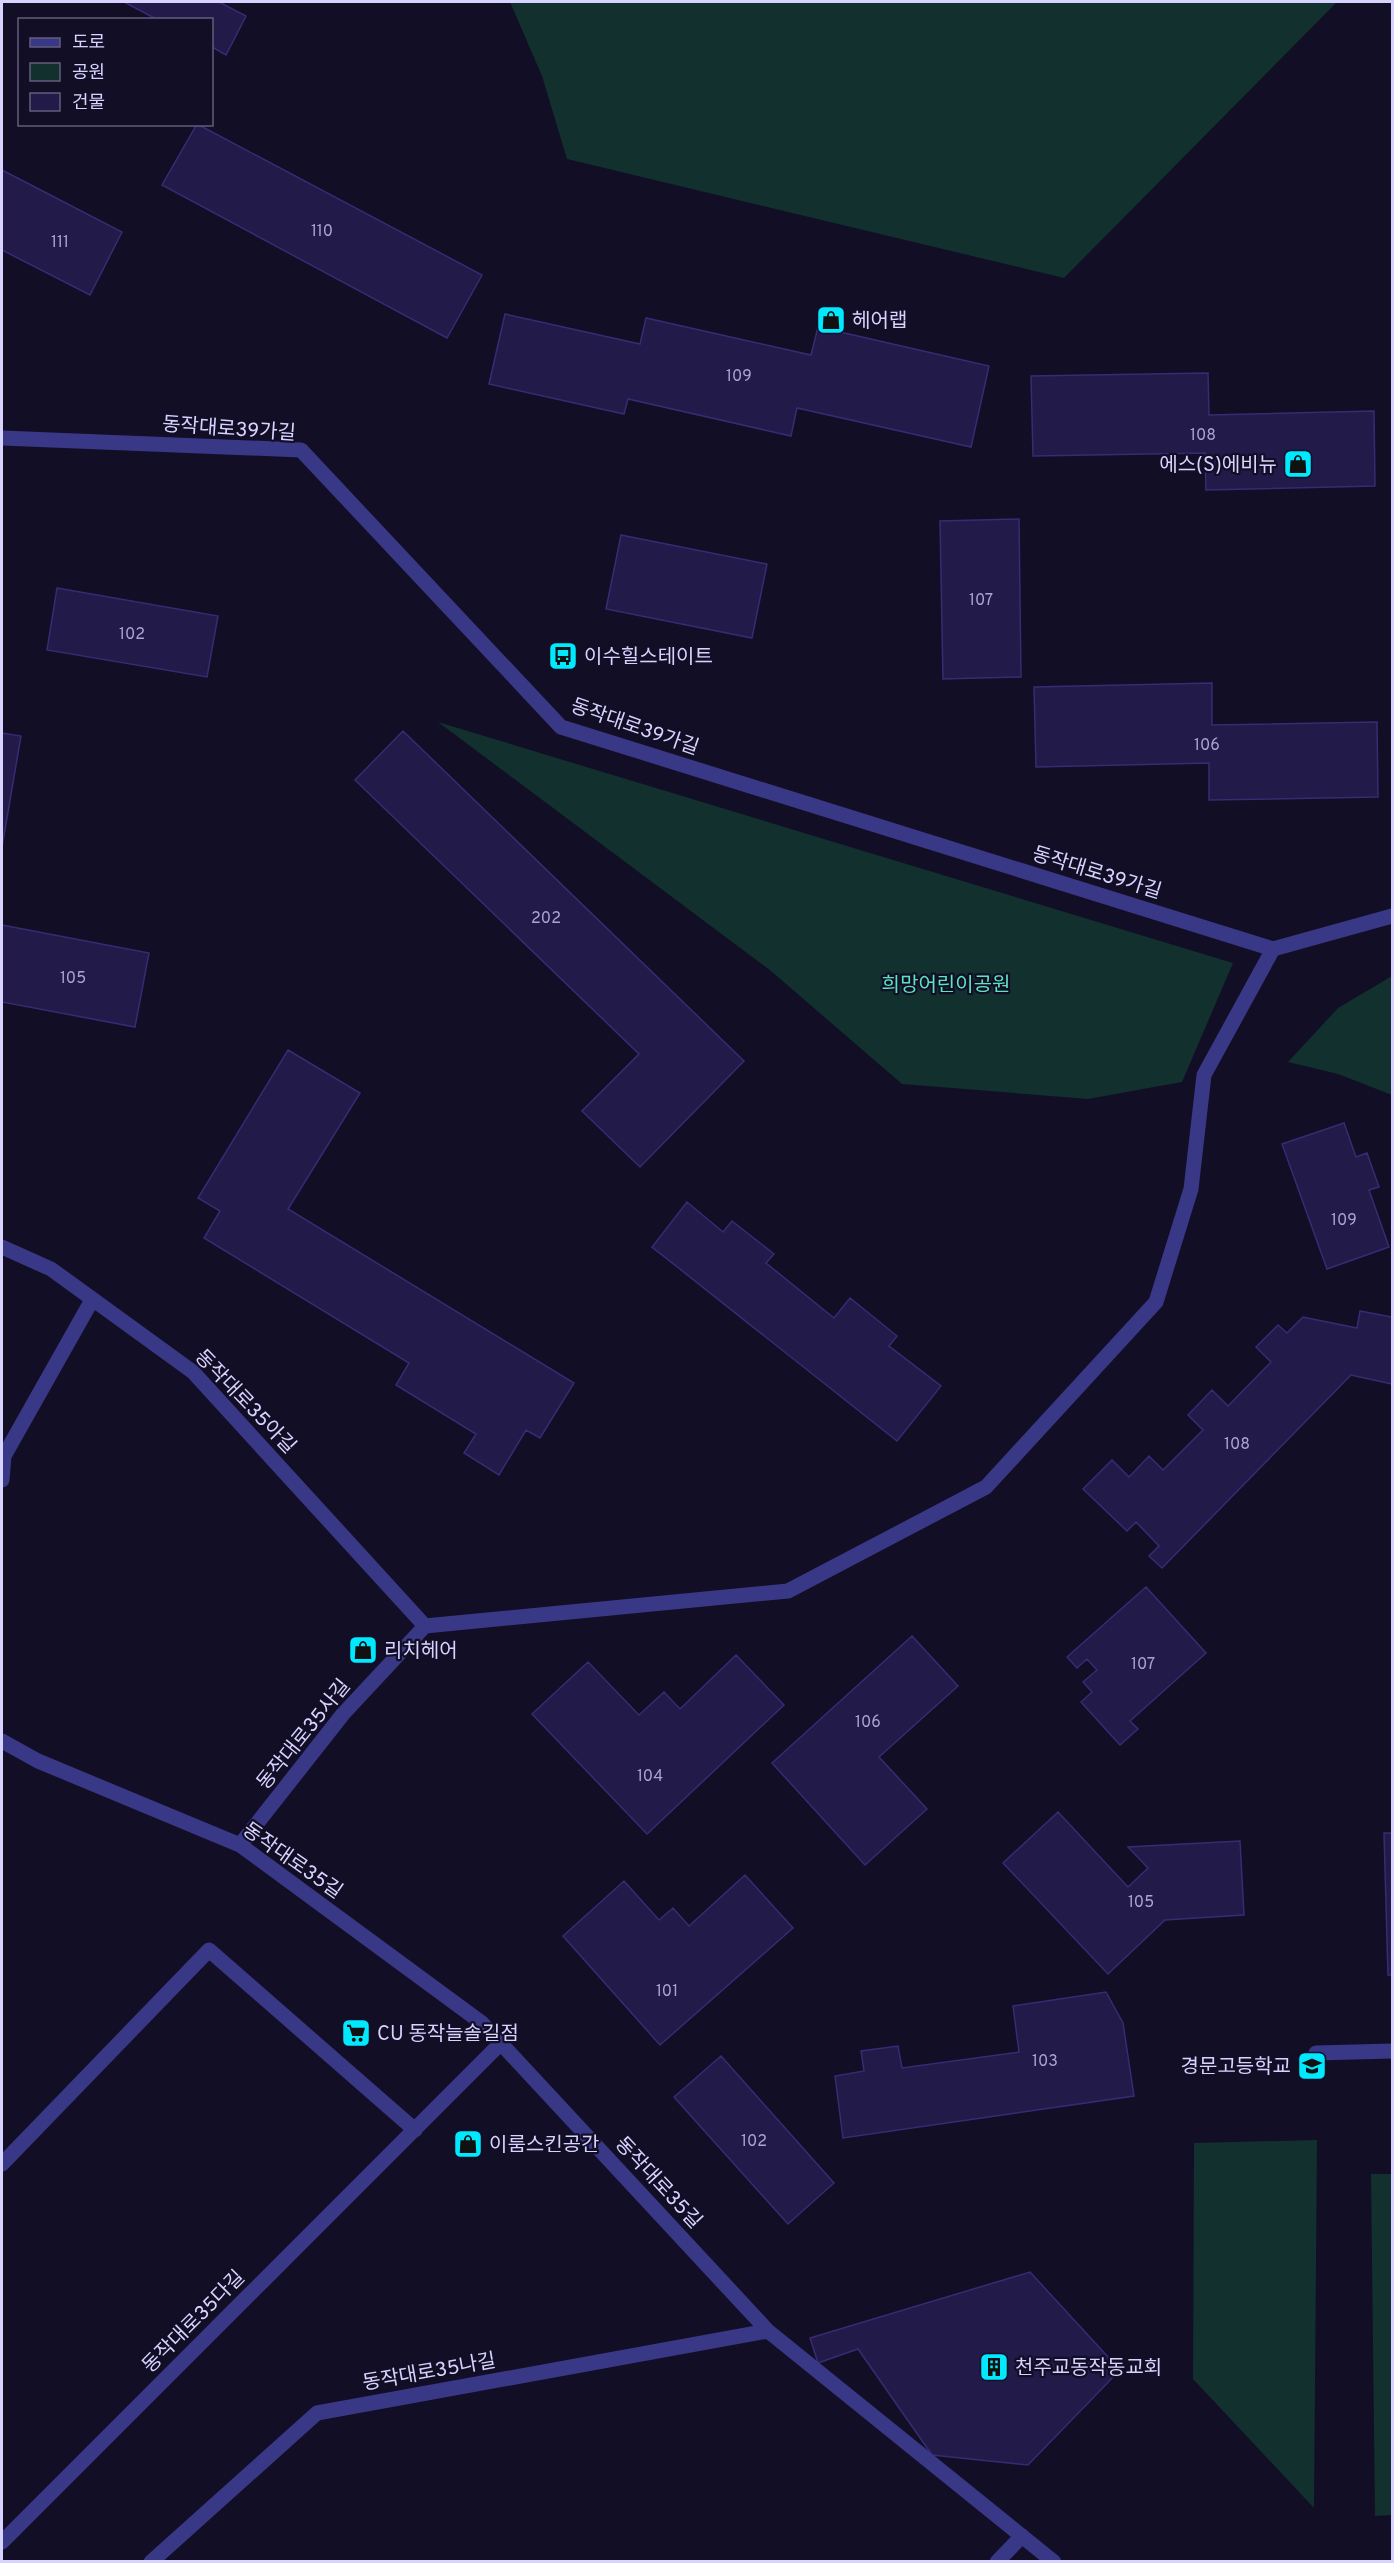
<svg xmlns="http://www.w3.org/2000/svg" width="1394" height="2563" font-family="Overpass,'Noto Sans KR',sans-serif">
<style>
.green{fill:#11302e}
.building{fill:#221a48;stroke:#382b74;stroke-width:1.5}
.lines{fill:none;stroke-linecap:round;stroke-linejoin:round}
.lane{stroke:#393886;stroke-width:15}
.street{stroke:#393886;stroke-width:15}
.labels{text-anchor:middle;stroke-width:4.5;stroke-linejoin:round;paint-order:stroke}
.number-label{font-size:16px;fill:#aaa5d1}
.poi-label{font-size:20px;fill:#d7d3ff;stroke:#120e26;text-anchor:start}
.street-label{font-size:20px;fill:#d7d3ff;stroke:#120e26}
.park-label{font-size:20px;fill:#5be4bf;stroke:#120e26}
</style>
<rect width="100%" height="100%" fill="#120e26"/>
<path class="green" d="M510 2H1337L1064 278 567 159 542 76Z
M438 722 1233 963 1182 1082 1088 1099 902 1084 771 971Z
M1392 976V1095L1338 1074 1288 1062 1338 1008Z
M1317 2140 1314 2508 1193 2379 1194 2143Z
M1371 2174H1392V2515L1375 2516Z"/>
<path class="building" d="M124 2H219L246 16 226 55 212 47V20H158Z
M197 124 482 275 447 338 162 185Z
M2 170 122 232 90 295 2 250Z
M505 314 640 344 646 318 811 355 818 327 989 366 971 447 797 408 791 436 628 399 624 414 489 384Z
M1208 373 1209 415 1374 411 1375 486 1206 490 1205 453 1033 456 1031 376Z
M1019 519 1021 677 943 679 940 521Z
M621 535 767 564 752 638 606 609Z
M57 588 218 616 207 677 47 650Z
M1212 683V725L1377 722 1378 797 1209 800V763L1036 767 1034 687Z
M403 731 744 1061 640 1167 582 1111 639 1054 355 780Z
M2 733 21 736 2 847Z
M2 925 149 953 135 1027 2 1002Z
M288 1050 360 1093 288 1209 574 1383 540 1438 526 1430 499 1475 464 1453 476 1434 396 1385 409 1363 204 1238 220 1211 198 1198Z
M1344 1123 1356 1157 1367 1153 1379 1187 1369 1190 1389 1247 1327 1269 1282 1144Z
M687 1202 723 1232 732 1221 774 1254 766 1263 834 1318 850 1298 897 1336 889 1346 941 1386 897 1441 652 1247Z
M1360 1311 1392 1317V1384L1351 1375 1162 1568 1149 1556 1159 1546 1136 1522 1127 1531 1083 1489 1112 1460 1129 1477 1149 1456 1163 1470 1203 1430 1188 1415 1212 1390 1228 1406 1271 1362 1256 1347 1278 1325 1287 1333 1303 1317 1357 1328Z
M1146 1587 1206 1653 1130 1721 1138 1729 1120 1745 1081 1702 1092 1692 1083 1682 1097 1670 1087 1659 1077 1668 1067 1657Z
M912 1636 958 1686 879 1757 927 1809 865 1865 772 1763Z
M736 1655 784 1705 647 1834 532 1714 588 1662 639 1715 664 1692 680 1709Z
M1058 1812 1128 1887 1148 1868 1128 1847 1240 1841 1244 1915 1165 1920 1108 1974 1003 1863Z
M1384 1833H1392V1975H1388Z
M745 1875 793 1928 660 2045 563 1936 624 1881 659 1920 673 1908 689 1926Z
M1106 1992 1123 2023 1134 2096 843 2138 835 2076 864 2071 861 2051 898 2046 902 2068 1019 2052 1013 2006Z
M721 2056 834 2183 788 2224 674 2097Z
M1030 2272 1120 2370 1028 2465 932 2455 858 2349 818 2363 810 2338Z"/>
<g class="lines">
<path class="lane" d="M1316 2053 1392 2051
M2 2164 209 1950 415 2130
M2 2542 501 2043
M997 2562 1022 2536"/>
<path class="street" d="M2 438 301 450 561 727 1273 949
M1273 949 1392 916
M2 1247 51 1269 193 1372 425 1626
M2 1480 4 1456 92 1300
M425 1626 788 1591 986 1487 1156 1302 1191 1189 1204 1075 1273 949
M2 1741 38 1761 240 1845 482 2023 768 2331 1054 2562
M240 1845 343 1714 425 1626
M151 2562 317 2413 768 2331"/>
</g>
<defs>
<g id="shop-square" transform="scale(1.5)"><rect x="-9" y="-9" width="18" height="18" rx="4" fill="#00e9fe" stroke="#120e26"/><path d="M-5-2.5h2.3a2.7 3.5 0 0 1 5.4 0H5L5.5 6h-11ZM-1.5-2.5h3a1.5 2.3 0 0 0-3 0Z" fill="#111"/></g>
<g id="bus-square" transform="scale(1.5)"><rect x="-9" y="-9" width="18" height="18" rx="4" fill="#00e9fe" stroke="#120e26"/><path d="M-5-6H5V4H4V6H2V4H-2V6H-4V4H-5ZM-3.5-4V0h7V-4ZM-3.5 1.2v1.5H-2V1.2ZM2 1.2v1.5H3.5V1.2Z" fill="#111"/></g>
<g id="supermarket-square" transform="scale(1.5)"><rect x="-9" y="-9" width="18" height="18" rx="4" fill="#00e9fe" stroke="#120e26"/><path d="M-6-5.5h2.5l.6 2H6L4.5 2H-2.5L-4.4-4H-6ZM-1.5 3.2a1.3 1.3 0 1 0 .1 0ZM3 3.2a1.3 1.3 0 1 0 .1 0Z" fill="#111"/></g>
<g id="school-square" transform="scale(1.5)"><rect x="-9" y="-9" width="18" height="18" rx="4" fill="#00e9fe" stroke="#120e26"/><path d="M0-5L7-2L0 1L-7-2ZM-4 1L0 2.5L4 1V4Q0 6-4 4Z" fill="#111"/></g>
<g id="building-square" transform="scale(1.5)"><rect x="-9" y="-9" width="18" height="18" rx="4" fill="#00e9fe" stroke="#120e26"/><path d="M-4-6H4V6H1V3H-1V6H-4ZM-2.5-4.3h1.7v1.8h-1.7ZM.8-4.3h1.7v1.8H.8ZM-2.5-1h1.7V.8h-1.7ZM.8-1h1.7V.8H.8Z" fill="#111"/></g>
</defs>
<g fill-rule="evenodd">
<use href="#shop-square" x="831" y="320"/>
<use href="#shop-square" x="1298" y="464"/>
<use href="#bus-square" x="563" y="656"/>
<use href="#shop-square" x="363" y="1650"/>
<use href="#supermarket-square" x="356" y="2033"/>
<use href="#school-square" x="1312" y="2066"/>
<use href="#shop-square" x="468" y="2144"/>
<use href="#building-square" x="994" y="2367"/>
</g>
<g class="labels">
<g class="number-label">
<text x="322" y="236">110</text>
<text x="60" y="247">111</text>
<text x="739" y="381">109</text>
<text x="1203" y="440">108</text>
<text x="981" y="605">107</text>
<text x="132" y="639">102</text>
<text x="1207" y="750">106</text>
<text x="546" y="923">202</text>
<text x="73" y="983">105</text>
<text x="1344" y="1225">109</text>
<text x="1237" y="1449">108</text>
<text x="1143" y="1669">107</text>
<text x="868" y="1727">106</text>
<text x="650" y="1781">104</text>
<text x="1141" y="1907">105</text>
<text x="667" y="1996">101</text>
<text x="1045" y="2066">103</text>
<text x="754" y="2146">102</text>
</g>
<g class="poi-label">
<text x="852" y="327">헤어랩</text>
<text x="1277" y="471" text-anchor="end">에스(S)에비뉴</text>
<text x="584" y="663">이수힐스테이트</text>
<text x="384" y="1657">리치헤어</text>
<text x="377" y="2040">CU 동작늘솔길점</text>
<text x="1291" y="2073" text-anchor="end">경문고등학교</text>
<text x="489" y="2151">이룸스킨공간</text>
<text x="1015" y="2374">천주교동작동교회</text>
</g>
<g class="street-label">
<text transform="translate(229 428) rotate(4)" y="7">동작대로39가길</text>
<text transform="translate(635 726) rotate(19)" y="7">동작대로39가길</text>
<text transform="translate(1097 872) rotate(17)" y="7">동작대로39가길</text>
<text transform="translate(246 1401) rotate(46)" y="7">동작대로35아길</text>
<text transform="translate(303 1734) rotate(-51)" y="7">동작대로35사길</text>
<text transform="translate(293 1860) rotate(35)" y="7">동작대로35길</text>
<text transform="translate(659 2182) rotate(47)" y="7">동작대로35길</text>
<text transform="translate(193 2321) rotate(-45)" y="7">동작대로35다길</text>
<text transform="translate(429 2371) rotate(-10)" y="7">동작대로35나길</text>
</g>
<g class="park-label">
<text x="946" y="991">희망어린이공원</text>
</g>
</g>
<rect width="1394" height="2563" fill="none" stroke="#d7d3ff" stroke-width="6"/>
<rect x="18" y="18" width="195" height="108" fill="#120e26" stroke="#615d7d" stroke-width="1.5"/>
<rect x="30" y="38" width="30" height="9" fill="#393886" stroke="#615d7d" stroke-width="1.5"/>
<text x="72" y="48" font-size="18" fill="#d7d3ff">도로</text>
<rect x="30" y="63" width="30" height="18" fill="#11302e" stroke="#615d7d" stroke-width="1.5"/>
<text x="72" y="78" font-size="18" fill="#d7d3ff">공원</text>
<rect x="30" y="93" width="30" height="18" fill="#221a48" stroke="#615d7d" stroke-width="1.5"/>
<text x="72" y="108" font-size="18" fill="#d7d3ff">건물</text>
</svg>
